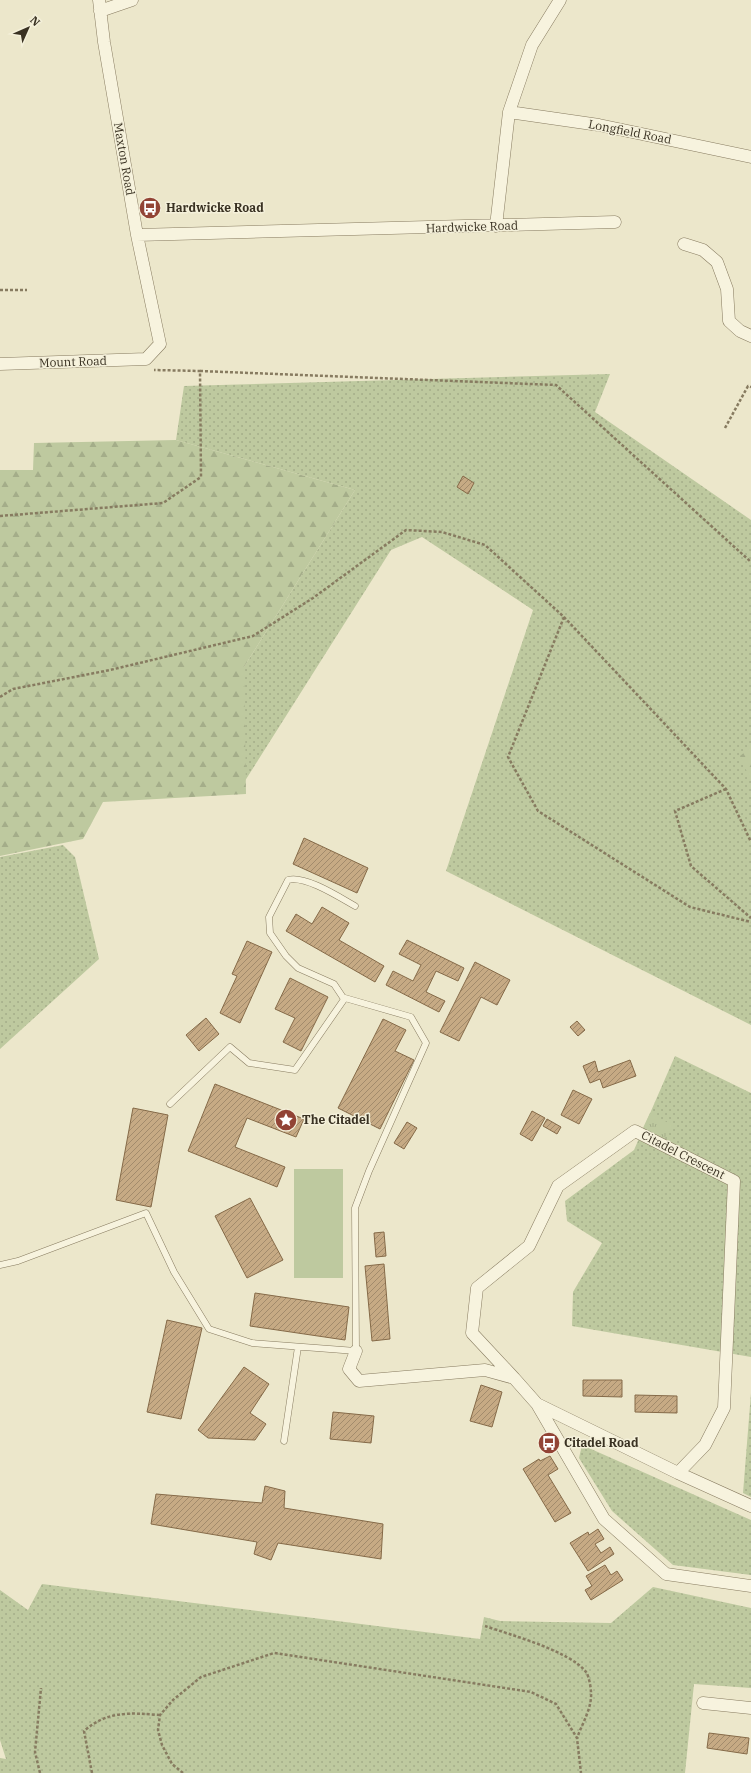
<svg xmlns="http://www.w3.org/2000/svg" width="751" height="1773" font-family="'IBM Plex Serif',serif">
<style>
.grass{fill:url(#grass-dots)}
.forest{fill:url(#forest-firs)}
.park{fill:url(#park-tufts)}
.pitch{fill:#bec99f}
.building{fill:url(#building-hatch);stroke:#856a48}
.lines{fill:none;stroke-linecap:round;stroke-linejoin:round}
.service-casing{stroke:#877b60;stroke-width:7}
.minor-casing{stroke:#877b60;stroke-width:13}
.path{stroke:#877b60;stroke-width:2.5;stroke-dasharray:3 2;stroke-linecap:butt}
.service{stroke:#f7f3de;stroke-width:6}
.minor{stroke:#f7f3de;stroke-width:12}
.labels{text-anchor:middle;stroke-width:3;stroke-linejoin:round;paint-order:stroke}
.street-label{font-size:12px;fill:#393122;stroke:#f4f0da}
.poi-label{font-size:12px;font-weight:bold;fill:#393122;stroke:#f4f0da;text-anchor:start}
</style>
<defs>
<pattern id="grass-dots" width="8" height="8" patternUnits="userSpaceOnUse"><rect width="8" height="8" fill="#bec99f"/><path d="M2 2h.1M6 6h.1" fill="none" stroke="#a4ad89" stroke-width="1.8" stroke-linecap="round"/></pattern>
<pattern id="forest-firs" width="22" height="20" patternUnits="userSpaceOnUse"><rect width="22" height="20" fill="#bec99f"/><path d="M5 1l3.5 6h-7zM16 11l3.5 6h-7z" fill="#a4ad89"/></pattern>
<pattern id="park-tufts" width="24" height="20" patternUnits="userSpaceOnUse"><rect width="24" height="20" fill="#bec99f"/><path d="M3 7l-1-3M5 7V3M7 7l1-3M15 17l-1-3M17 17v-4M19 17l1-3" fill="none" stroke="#a4ad89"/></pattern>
<pattern id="building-hatch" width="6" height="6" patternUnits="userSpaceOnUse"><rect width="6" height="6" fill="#c6aa84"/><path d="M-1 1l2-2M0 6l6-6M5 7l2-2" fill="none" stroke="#a28b6c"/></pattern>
</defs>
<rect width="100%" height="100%" fill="#ece7cb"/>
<path class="grass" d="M610 374 595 412 751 520V1025L446 871 533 610 422 537 391 550 236 795 244 667 355 490 176 440 184 386Z
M63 845 75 857 99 959 0 1049V857Z
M675 1056 751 1093V1357L572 1326 573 1292 602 1243 567 1221 565 1201 634 1150Z
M751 1393V1497L743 1493Z
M582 1445 751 1520V1575L673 1565 612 1511 579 1458Z
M42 1584 480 1639 484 1617 500 1621 611 1623 653 1587 751 1608V1688L694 1684 685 1773H0V1758L6 1759 0 1740V1590L28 1610Z"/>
<path class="forest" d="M176 440 355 490 244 667 246 794 103 802 83 839 0 856V470H33L34 443Z
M751 747V781L740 756Z"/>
<path class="park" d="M650 1113 672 1125 663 1141 642 1130Z"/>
<path class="pitch" d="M294 1169H343V1278H294Z"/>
<path class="building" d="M463 476 474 483 468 494 457 487Z
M304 838 368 868 357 893 293 864Z
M322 907 349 923 339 940 384 966 375 982 286 931 296 914 312 924Z
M407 940 464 968 458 981 436 971 426 992 445 1001 439 1012 386 985 393 971 413 981 421 965 399 954Z
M247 941 272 952 240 1023 220 1013 237 976 232 974Z
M475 962 510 980 497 1005 481 997 459 1041 440 1032Z
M290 978 328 997 301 1051 283 1042 295 1018 275 1009Z
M206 1018 219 1034 199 1051 186 1035Z
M383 1019 406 1030 395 1051 414 1060 380 1129 338 1108Z
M577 1021 585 1030 578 1036 570 1027Z
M630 1060 636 1076 603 1088 600 1079 590 1083 583 1066 595 1061 598 1072Z
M215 1084 304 1119 296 1137 247 1118 235 1147 285 1167 277 1187 188 1151Z
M573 1090 592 1099 579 1124 561 1115Z
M133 1108 168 1115 151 1207 116 1200Z
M532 1111 545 1118 532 1141 520 1134Z
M547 1119 561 1127 557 1134 543 1126Z
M407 1122 417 1128 404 1149 394 1143Z
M250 1198 283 1260 247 1278 215 1216Z
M384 1232 386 1256 376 1257 374 1233Z
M384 1264 390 1339 372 1341 365 1266Z
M255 1293 349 1307 345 1340 250 1326Z
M167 1320 202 1328 181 1419 147 1412Z
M244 1367 269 1384 250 1413 266 1424 255 1440 208 1438 198 1430Z
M583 1380H622V1397L583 1396Z
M481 1385 502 1392 492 1427 470 1421Z
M635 1395 677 1396V1413L635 1412Z
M333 1412 374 1416 371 1443 330 1439Z
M550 1456 558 1469 548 1475 571 1513 555 1522 523 1469 539 1459 540 1461Z
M265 1486 285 1491 284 1508 383 1524 381 1559 278 1543 271 1560 254 1554 257 1542 151 1524 156 1494 262 1503Z
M598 1529 604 1539 595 1544 601 1553 610 1547 614 1554 588 1571 570 1543 588 1532 589 1535Z
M605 1565 611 1575 617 1571 623 1580 591 1600 585 1590 592 1586 586 1576Z
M709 1733 749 1738 747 1754 707 1748Z"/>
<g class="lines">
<g class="service-casing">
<path id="service" d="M344 999 334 984 298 968 286 956 270 933 269 917 288 880C305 875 339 897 355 906
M0 1265 18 1261 146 1213 174 1272 209 1329 252 1343 356 1351 355 1208 369 1171 426 1043 411 1017 345 998 295 1070 249 1063 230 1047 170 1104
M284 1441 298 1347"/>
</g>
<g class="minor-casing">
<path id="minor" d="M100 11 132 0
M509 112 599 125 751 157
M496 226 509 112 532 45 560 0
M137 235 615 222
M684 244 703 250 717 262 727 289 729 321 740 331 751 336
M0 364 146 359 160 344 137 235 104 42 99 0
M356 1351 349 1369 359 1381 485 1370 514 1378 537 1404 604 1519 666 1574 751 1586
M514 1378 472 1333 477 1288 529 1246 558 1186 635 1131 734 1181 724 1408 705 1445 678 1473
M537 1404 678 1473 751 1506
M703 1703 751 1708"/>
</g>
<path class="path" d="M0 290H27
M200 371 556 385 751 562
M725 428 748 386 751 387
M0 516 163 503 201 477 200 371 154 370
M564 617 508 757 538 811 690 907 751 922
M0 697 13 689 110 670 253 636 313 598 406 530 442 532 485 545 564 617 726 789 751 842
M726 789 675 811 691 866 751 918
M485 1626C511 1635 570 1651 586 1672 589 1676 591 1688 591 1693 592 1708 582 1724 577 1738
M40 1773 35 1752 41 1688
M92 1773 84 1731C108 1710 131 1713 160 1715
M183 1773 172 1764 162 1745 158 1730 160 1715 173 1700 201 1677 274 1653 531 1692 556 1704 577 1738 581 1773"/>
<use href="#service" class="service"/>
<use href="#minor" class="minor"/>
</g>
<defs>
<g id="bus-disc" transform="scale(1.15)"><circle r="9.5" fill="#924335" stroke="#f4f0da"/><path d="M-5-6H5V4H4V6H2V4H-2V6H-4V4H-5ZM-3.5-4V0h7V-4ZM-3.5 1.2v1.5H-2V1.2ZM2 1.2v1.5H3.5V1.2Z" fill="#fff"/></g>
<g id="sight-disc" transform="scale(1.15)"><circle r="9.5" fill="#924335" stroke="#f4f0da"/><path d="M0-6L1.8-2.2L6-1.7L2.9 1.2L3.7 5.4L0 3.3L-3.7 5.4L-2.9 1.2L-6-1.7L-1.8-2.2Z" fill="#fff"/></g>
</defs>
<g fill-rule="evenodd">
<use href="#bus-disc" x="150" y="208"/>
<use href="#sight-disc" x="286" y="1120"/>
<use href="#bus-disc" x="549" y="1443"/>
</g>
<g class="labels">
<g class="street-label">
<text transform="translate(630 132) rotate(11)" y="4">Longfield Road</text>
<text transform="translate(124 159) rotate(80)" y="4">Maxton Road</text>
<text transform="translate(472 227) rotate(-2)" y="4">Hardwicke Road</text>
<text transform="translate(73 362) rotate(-2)" y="4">Mount Road</text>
<text transform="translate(683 1155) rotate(27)" y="4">Citadel Crescent</text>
</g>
<g class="poi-label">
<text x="166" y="212">Hardwicke Road</text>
<text x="302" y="1124">The Citadel</text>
<text x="564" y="1447">Citadel Road</text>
</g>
</g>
<g transform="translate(28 28) rotate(45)" stroke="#f4f0da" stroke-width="3" paint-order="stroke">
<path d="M0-3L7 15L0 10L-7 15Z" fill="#393122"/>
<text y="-6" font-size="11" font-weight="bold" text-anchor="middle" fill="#393122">N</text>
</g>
</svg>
